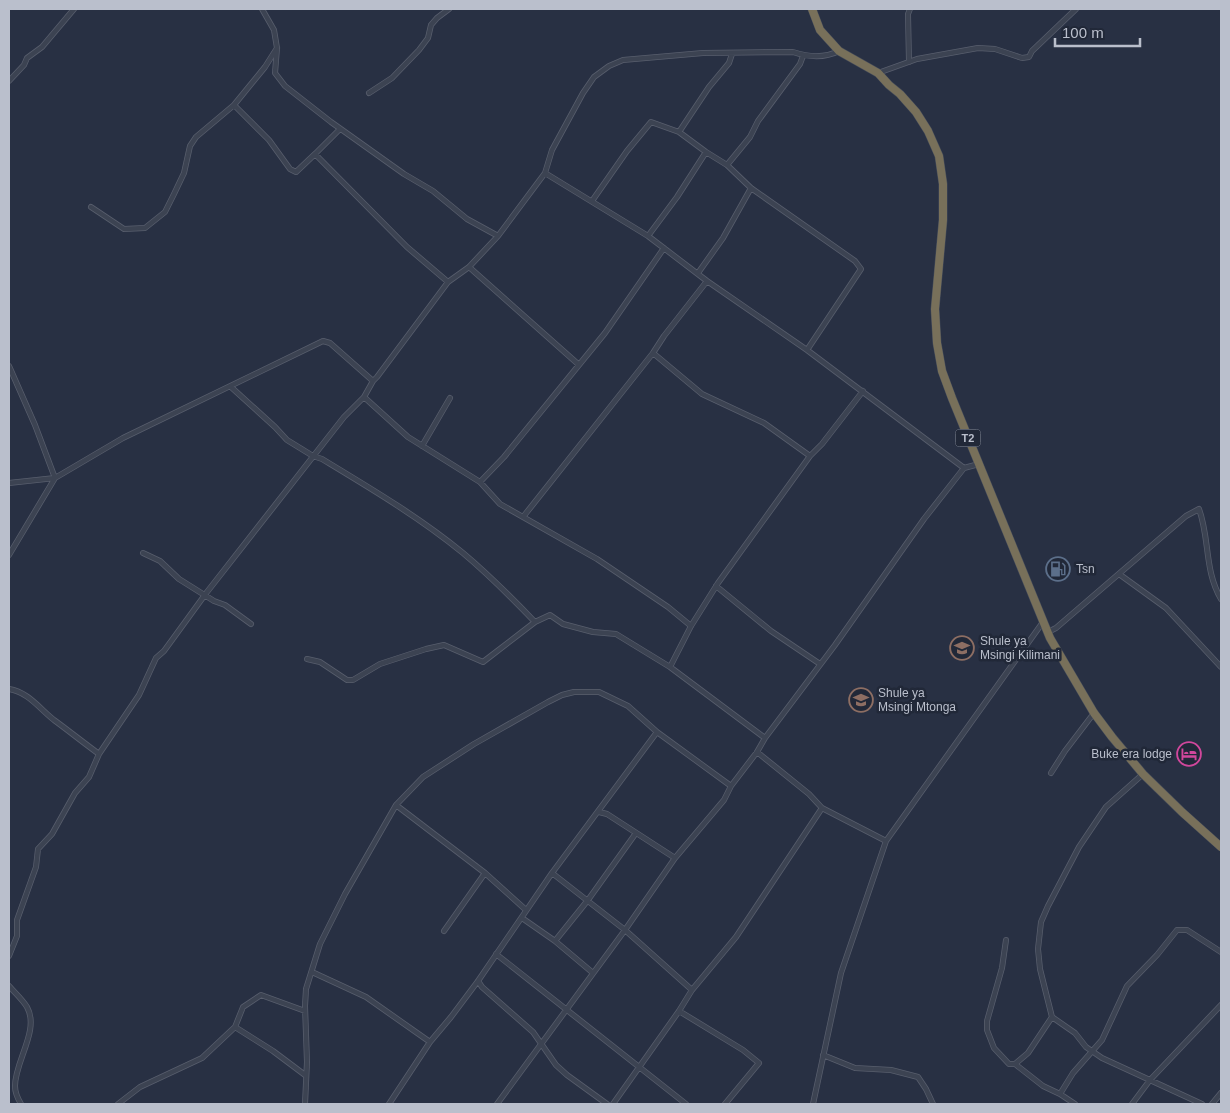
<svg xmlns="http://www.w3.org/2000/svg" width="1230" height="1113" font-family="Helvetica,sans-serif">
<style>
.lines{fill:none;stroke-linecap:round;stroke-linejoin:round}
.street-casing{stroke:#585e6d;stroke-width:6}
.highway-casing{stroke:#444b5a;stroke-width:9}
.street{stroke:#3c4352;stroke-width:4.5}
.highway{stroke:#78705a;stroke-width:8}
.labels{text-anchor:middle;stroke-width:5;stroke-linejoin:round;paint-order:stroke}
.shield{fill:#212838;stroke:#8c92a0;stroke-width:1}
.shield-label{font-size:11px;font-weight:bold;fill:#babfcc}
.poi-label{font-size:12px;fill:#babfcc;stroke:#212838;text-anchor:start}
</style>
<rect width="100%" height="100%" fill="#283043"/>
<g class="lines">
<g class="street-casing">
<path id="street" d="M262 9 274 30 277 48 275 73 285 86 331 122 404 174 433 191 467 219 498 236
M277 48 265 67 234 105 269 140 290 169 296 172 315 154 407 247 448 282
M909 62 908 14 910 9
M878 73 917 59 978 48 995 49 1022 58 1029 57 1032 51 1076 9
M9 81 24 65 27 58 42 47 74 9
M369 93 392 78 419 50 428 38 431 25 437 18 449 9
M679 132 709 87 729 63 732 54
M315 154 340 129
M727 165 750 137 758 121 800 64 803 56
M545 173 648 236 707 281 807 350 964 468
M592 201 627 151 651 122 679 132 706 152 727 165 751 188 855 261 861 269 807 350
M91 207 124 229 145 228 165 212 174 194 184 173 190 146 196 137 234 105
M648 236 677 197 706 152
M469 267 578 364
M698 273 723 238 751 188
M653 353 702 394 764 423 810 456
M9 366 35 425 55 478 9 555
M231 387 275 427 287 440 313 456 322 459C370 488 419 517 463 553 488 574 512 598 535 622
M364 397 408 437 480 482 500 504 597 559 668 607 691 626
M422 446 450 398
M480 482 504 457 605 333 664 248
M9 483 55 478 123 438 323 341 330 343 373 381
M523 517 653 353 664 336 707 281
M143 553 160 561 179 579 214 601 225 605 251 624
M1119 574 1166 608 1221 667
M716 586 771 631 820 664
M1048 632 1056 628 1186 516 1199 509C1210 539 1204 570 1221 599
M307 659 320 662 347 680H353L380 664 426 649 444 645 483 662 535 622 550 615 563 624 593 632 616 634 670 667 765 738
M670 667 691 626 718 583 810 456 822 444 863 391
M9 689C28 692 39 708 54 720 69 731 84 743 99 754
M757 752 809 794 822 808 886 841
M1051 773 1065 751 1094 713
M1143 774 1106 807 1079 847 1048 906 1041 922 1038 949 1040 969 1052 1017 1075 1033 1086 1047 1102 1058 1202 1104
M396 805 485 873 526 910
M599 812 607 814 675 858
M552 873 625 930 692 990
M522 918 555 941 593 973
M444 931 485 873
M1006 940 1002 968 987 1021V1030L994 1048 1009 1064H1015L1043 1086 1060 1094 1075 1104
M555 941 588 900 636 833
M496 954 686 1104
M9 956 17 936V920L36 867 38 849 52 834 75 793 89 777 99 754 139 695 156 658 164 651 207 592 344 417 364 397 373 381 377 377 448 282 469 267 498 236 545 173 552 150 583 93 594 77 609 66 623 60 703 53 793 52C808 57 825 58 839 51
M312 972 366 997 430 1042
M478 981 482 987 533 1032 556 1065 567 1075 607 1104
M9 986C15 993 22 999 27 1007 40 1030 15 1061 15 1086 15 1092 18 1099 21 1104
M679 1011 743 1050 759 1063 725 1104
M235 1027 273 1051 305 1075
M823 1055 855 1068 891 1070 918 1077 926 1089 933 1104
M1015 1064 1028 1053 1052 1017
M1060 1094 1073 1073 1102 1040 1127 986 1157 955 1177 930H1187L1221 952
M118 1104 140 1087 202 1058 235 1027 243 1007 261 995 305 1011
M305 1104 307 1062 305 1006 306 989 320 944 345 894 396 805 423 777 474 744 548 702 562 695 574 692H599L628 706 657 732 731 786
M389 1104 430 1042 451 1017 478 981 552 873 657 732
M497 1104 625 930 675 858 724 800 731 786 757 752 765 738 835 645 924 519 964 468 979 464
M613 1104 679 1011 692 990 736 937 822 808
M813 1104 841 973 886 841 1043 622
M1132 1104 1150 1080 1221 1005
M1212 1104 1221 1093"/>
</g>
<g class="highway-casing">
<path id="highway" d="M812 9 820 30 839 51 878 73 889 85 900 94 916 112 928 131 939 156 943 184V220L935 309 937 343 942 371 952 398 1050 638 1094 713 1112 737 1143 774 1182 812 1221 847"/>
</g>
<use href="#street" class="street"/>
<use href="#highway" class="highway"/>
</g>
<defs>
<g id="fuel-ring" transform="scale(1.25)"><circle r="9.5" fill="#212838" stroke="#5c6f8a" stroke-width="1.5"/><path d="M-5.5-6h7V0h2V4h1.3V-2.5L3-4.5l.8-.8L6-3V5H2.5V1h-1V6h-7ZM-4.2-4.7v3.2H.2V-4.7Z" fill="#5c6f8a"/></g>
<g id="school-ring" transform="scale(1.25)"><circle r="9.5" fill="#212838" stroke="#8d6e63" stroke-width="1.5"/><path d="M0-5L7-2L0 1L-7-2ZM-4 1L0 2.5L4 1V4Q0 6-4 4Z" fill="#8d6e63"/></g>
<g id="hotel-ring" transform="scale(1.25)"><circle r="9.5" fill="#212838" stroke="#d1479c" stroke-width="1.5"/><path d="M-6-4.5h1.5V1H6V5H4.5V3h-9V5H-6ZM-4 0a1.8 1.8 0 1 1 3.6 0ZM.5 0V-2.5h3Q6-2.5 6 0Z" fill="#d1479c"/></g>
</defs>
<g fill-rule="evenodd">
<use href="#fuel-ring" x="1058" y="569"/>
<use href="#school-ring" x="962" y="648"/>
<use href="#school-ring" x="861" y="700"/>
<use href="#hotel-ring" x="1189" y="754"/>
</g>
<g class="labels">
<rect class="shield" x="955.5" y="429.5" width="25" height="17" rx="4"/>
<g class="shield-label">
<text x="968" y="442">T2</text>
</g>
<g class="poi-label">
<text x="1076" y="573">Tsn</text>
<text x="980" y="645">Shule ya<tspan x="980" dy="14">Msingi Kilimani</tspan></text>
<text x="878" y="697">Shule ya<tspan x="878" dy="14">Msingi Mtonga</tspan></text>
<text x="1172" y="758" text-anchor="end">Buke era lodge</text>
</g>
</g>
<rect width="1230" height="1113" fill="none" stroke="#babfcc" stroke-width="20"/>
<path d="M1055 38v8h85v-8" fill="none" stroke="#babfcc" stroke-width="2.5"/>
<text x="1062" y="38" font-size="15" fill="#babfcc" stroke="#212838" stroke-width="4" paint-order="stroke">100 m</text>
</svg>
